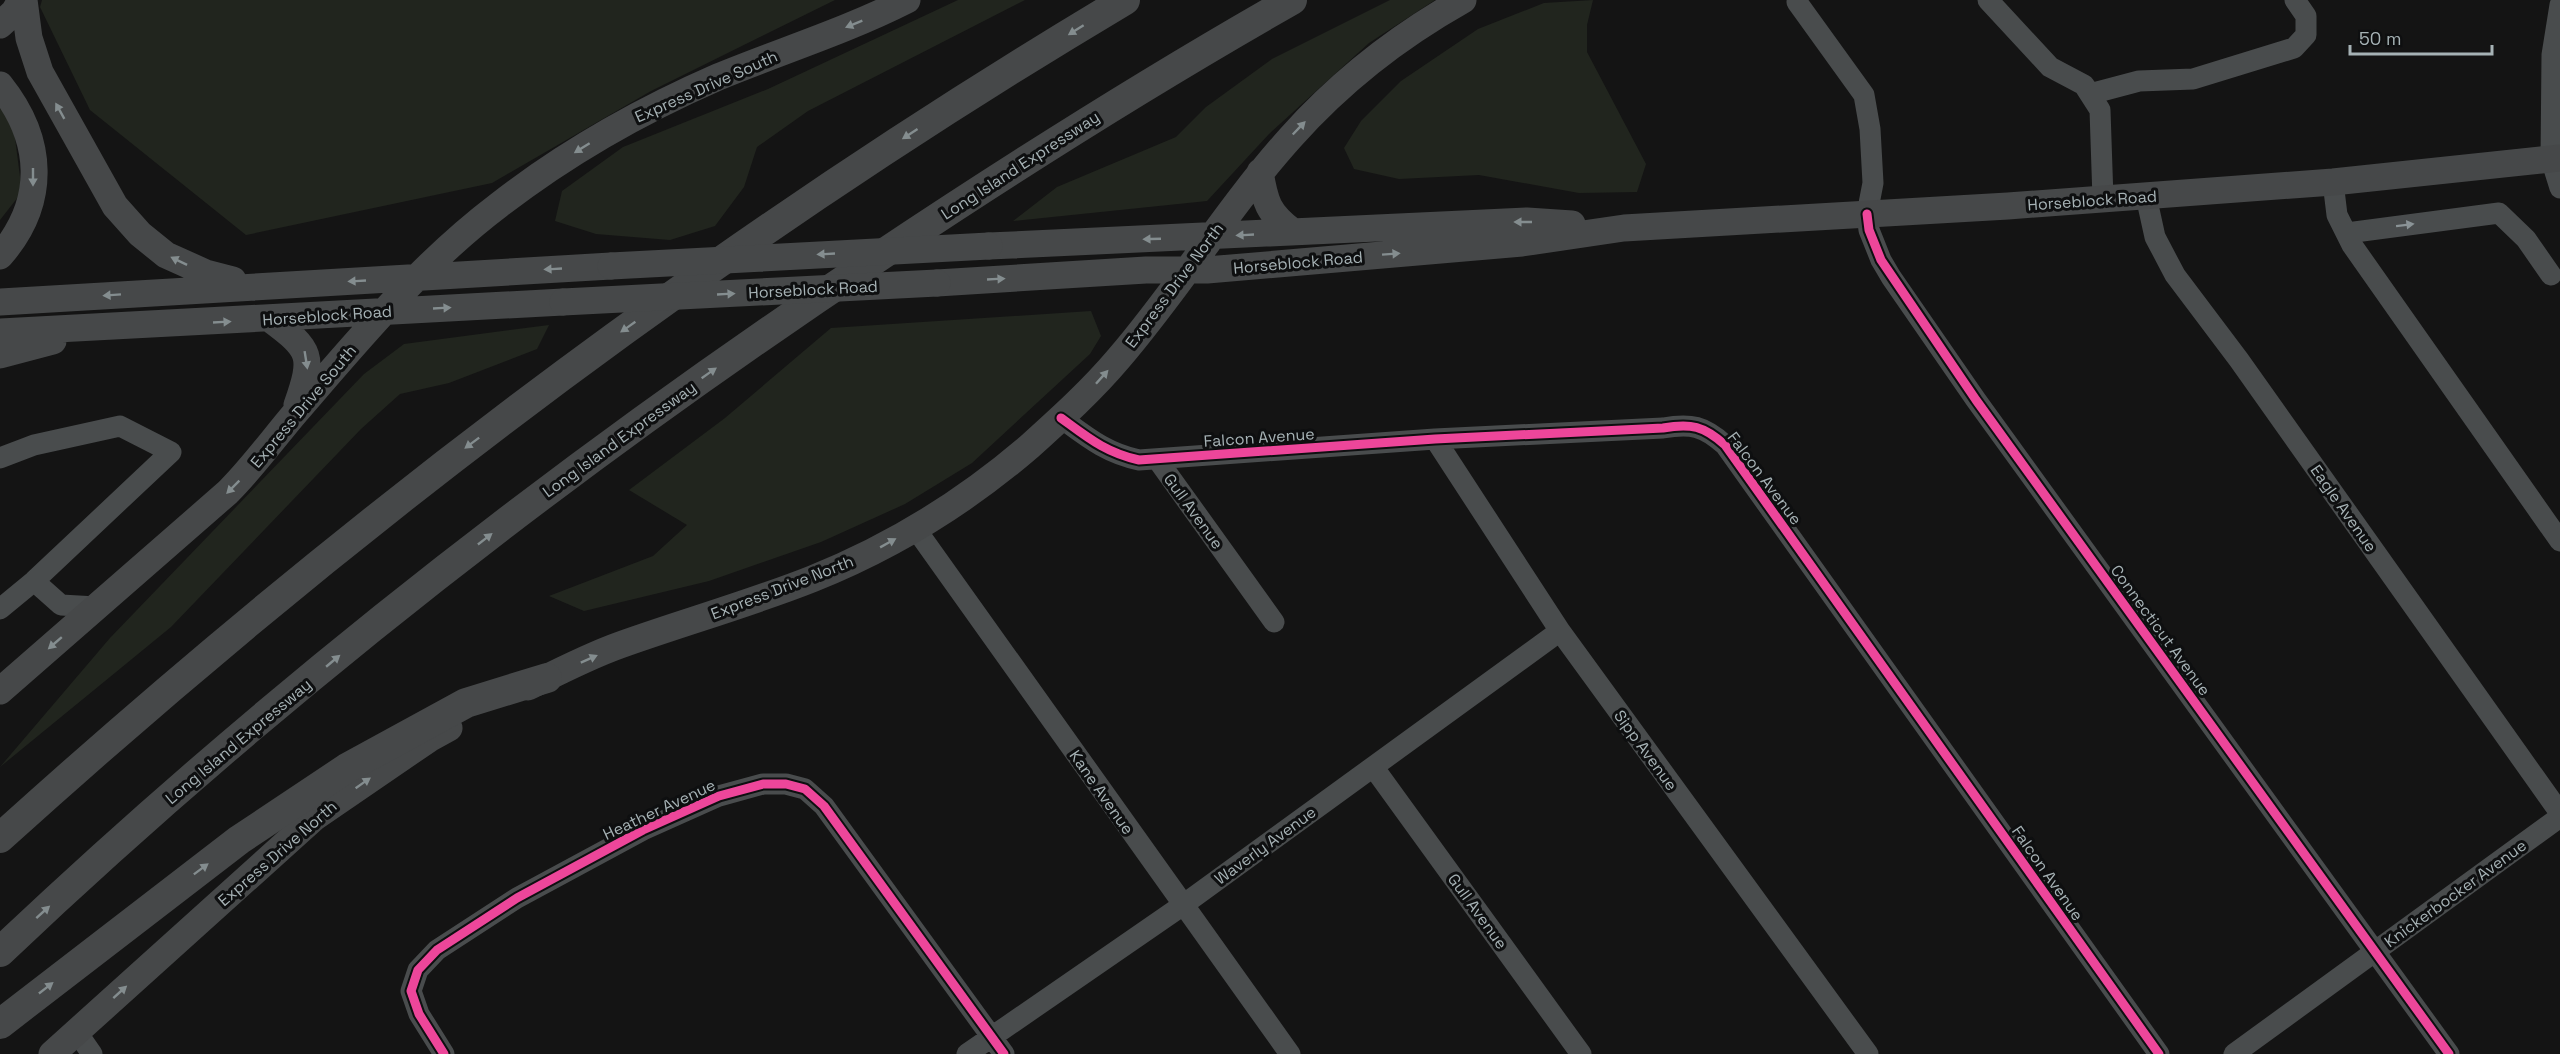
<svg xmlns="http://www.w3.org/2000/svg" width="2560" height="1054" font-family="'Space Grotesk',sans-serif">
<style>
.green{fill:#21251e}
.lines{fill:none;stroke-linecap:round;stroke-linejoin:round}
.minor{stroke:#494c4d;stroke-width:21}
.major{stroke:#464849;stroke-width:27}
.highway{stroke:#464849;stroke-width:30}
.major-bridge{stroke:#464849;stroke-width:27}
.cycleway-casing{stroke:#0e0f10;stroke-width:13}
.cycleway{stroke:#ed469a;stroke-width:9}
.oneway{fill:#848d8f}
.oneway2{fill:#8a9396}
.labels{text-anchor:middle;stroke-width:6;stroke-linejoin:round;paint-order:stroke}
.street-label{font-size:16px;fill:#a6b2b5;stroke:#0e0f10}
</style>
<rect width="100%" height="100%" fill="#141414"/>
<path class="green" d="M42 0H835L651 91 492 183 246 235 90 110 40 7Z
M958 0H1025L808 111 757 147 744 187 715 226 670 240 596 234 555 221 562 191 623 147 768 89Z
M1390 0H1435L1369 43 1269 134 1207 201 1013 221 1057 187 1176 137 1206 107 1272 59Z
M1593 0 1587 25V52L1646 164 1637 192 1579 193 1479 175 1399 179 1354 169 1344 148 1361 121 1401 81 1478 29 1544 3Z
M0 101 12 115 22 192 0 220Z
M1091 311 1101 336 1090 354 972 463 905 504 821 542 709 581 584 611 549 596 653 556 687 525 629 490 725 418 831 328Z
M549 325 537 349 449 383 400 394 361 429 171 627 0 767 110 638 364 374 404 344Z"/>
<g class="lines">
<path class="minor" d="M1988 0 2050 67 2084 85 2100 110 2103 199
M1797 2 1864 95 1870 129 1873 183 1867 214 1869 230 1881 260 1891 277 1976 400 2449 1054
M2560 5 2552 55 2551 159 2560 188
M2090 94 2139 81 2193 79 2294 48 2306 35V16L2295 0
M2333 182 2337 215 2352 245 2560 541
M2146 196 2155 237 2175 275 2239 360 2560 813
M2347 233 2499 213 2526 239 2551 275
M1061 418C1087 437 1106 453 1139 460L1435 439 1663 428C1691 423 1704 426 1725 445L2159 1054
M1435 439 1560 631 1868 1054
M0 458 34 445 120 426 171 452 34 581 0 609
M1157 459 1274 622
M915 528 1290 1054
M34 581 61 605 96 607
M1374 768 1581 1054
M76 1031 92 1054
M444 1054 419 1014 411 991 418 970 437 950 517 898 643 830 719 796 763 784H786L805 789 824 806 1004 1054
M967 1054 1183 905 1560 631
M2234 1054 2560 817"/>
<path class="major" d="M24 0 29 38 40 72 115 206 140 234 166 255 206 273 233 280
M0 25 14 12 21 0
M0 85C44 140 47 202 0 256
M1260 172C1265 202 1268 213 1292 231
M989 246 1527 221 1572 224
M937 283 1146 270H1207L1522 243 1624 228 2008 206 2333 182 2560 158
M0 302 611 266
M270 319C312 350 314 356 297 405
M0 332 563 302
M0 355 53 341
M528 687C558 672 589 656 620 645 684 622 749 604 812 579 892 547 965 502 1030 446 1061 418 1092 390 1119 358 1180 287 1228 207 1291 137 1340 82 1399 36 1463 0
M0 691 228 492C253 467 273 439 296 412 359 339 421 264 499 205 566 153 640 111 718 77 781 51 846 31 907 0
M52 1054 315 817 429 739 449 728"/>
<path class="highway" d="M0 838C348 523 722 240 1125 0
M0 952C271 695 569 463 880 256 1015 166 1151 80 1292 0
M0 1024 239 840 347 768 466 703 547 678"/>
<path class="major-bridge" d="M611 266 989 246
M563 302 937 283"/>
<g class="cycleway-casing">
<path id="cycleway" d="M1867 214 1869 230 1881 260 1976 400 2449 1054
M1061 418C1087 437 1106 453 1139 460L1435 439 1663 428C1691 423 1704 426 1725 445L2159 1054
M444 1054 419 1014 411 991 418 970 437 950 517 898 643 830 719 796 763 784H786L805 789 824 806 1004 1054"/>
</g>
<use href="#cycleway" class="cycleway"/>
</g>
<defs><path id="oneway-solid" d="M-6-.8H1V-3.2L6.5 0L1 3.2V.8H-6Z" transform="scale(1.5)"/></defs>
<g class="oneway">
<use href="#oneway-solid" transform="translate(854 24) rotate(158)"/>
<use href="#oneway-solid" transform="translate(1076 30) rotate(148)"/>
<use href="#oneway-solid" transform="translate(60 111) rotate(-119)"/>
<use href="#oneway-solid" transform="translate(1299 128) rotate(-46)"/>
<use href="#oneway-solid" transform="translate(910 134) rotate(147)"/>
<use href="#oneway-solid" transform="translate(582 148) rotate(148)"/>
<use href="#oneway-solid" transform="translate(33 177) rotate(90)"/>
<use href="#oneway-solid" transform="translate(1523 222) rotate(180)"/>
<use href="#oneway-solid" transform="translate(1245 235) rotate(177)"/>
<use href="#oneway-solid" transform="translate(1152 239) rotate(178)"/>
<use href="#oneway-solid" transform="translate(826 254) rotate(177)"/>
<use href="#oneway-solid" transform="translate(1391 254) rotate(-4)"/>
<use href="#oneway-solid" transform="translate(179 261) rotate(-154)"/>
<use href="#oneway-solid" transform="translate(553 269) rotate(177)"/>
<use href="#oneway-solid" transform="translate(996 279) rotate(-3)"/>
<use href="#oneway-solid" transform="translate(357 281) rotate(177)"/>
<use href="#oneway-solid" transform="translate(726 294) rotate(-3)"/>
<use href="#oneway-solid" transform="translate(112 295) rotate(176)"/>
<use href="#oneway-solid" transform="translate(442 308) rotate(-3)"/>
<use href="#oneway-solid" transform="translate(222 322) rotate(-3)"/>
<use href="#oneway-solid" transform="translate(628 327) rotate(145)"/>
<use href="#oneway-solid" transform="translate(306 360) rotate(81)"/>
<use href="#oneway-solid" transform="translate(709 373) rotate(-35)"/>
<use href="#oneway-solid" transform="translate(1102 377) rotate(-48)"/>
<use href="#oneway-solid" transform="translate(472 443) rotate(143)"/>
<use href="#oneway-solid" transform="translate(233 487) rotate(135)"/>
<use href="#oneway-solid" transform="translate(485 539) rotate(-38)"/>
<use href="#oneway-solid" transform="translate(888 543) rotate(-29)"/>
<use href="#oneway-solid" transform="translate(55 643) rotate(139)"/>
<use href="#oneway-solid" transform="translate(589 659) rotate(-24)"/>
<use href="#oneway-solid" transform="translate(333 661) rotate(-40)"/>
<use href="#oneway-solid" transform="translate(363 783) rotate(-35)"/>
<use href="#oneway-solid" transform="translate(201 869) rotate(-37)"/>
<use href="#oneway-solid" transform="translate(43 912) rotate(-42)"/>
<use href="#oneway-solid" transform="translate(46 988) rotate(-38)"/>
<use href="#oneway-solid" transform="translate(120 992) rotate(-42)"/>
</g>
<use class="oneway2" href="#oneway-solid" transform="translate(2405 225) rotate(-7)"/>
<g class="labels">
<g class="street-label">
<text transform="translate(706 86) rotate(-24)" y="6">Express Drive South</text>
<text transform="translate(1020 165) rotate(-33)" y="6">Long Island Expressway</text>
<text transform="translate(2092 200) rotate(-4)" y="6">Horseblock Road</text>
<text transform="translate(1298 262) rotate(-5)" y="6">Horseblock Road</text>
<text transform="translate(1174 285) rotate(-53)" y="6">Express Drive North</text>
<text transform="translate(813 289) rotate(-3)" y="6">Horseblock Road</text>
<text transform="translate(327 315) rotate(-4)" y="6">Horseblock Road</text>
<text transform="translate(303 406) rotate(-50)" y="6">Express Drive South</text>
<text transform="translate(1259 437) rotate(-4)" y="6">Falcon Avenue</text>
<text transform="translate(619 439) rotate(-36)" y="6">Long Island Expressway</text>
<text transform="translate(1765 478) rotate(53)" y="6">Falcon Avenue</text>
<text transform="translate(2344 508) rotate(55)" y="6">Eagle Avenue</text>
<text transform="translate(1194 511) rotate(54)" y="6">Gull Avenue</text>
<text transform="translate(782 587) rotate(-21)" y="6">Express Drive North</text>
<text transform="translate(2161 630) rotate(54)" y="6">Connecticut Avenue</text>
<text transform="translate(238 741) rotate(-40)" y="6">Long Island Expressway</text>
<text transform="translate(1646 750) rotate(54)" y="6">Sipp Avenue</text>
<text transform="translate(1102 792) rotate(55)" y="6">Kane Avenue</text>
<text transform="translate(659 809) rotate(-25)" y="6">Heather Avenue</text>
<text transform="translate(1265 845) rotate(-36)" y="6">Waverly Avenue</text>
<text transform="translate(277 853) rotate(-41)" y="6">Express Drive North</text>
<text transform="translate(2048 873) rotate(55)" y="6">Falcon Avenue</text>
<text transform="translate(2455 893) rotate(-36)" y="6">Knickerbocker Avenue</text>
<text transform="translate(1478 911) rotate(54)" y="6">Gull Avenue</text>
</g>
</g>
<path d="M2350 45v9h142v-9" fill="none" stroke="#a6b2b5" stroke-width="3"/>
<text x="2359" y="45" font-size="18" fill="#a6b2b5" stroke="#0e0f10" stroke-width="4.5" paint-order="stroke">50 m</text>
</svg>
